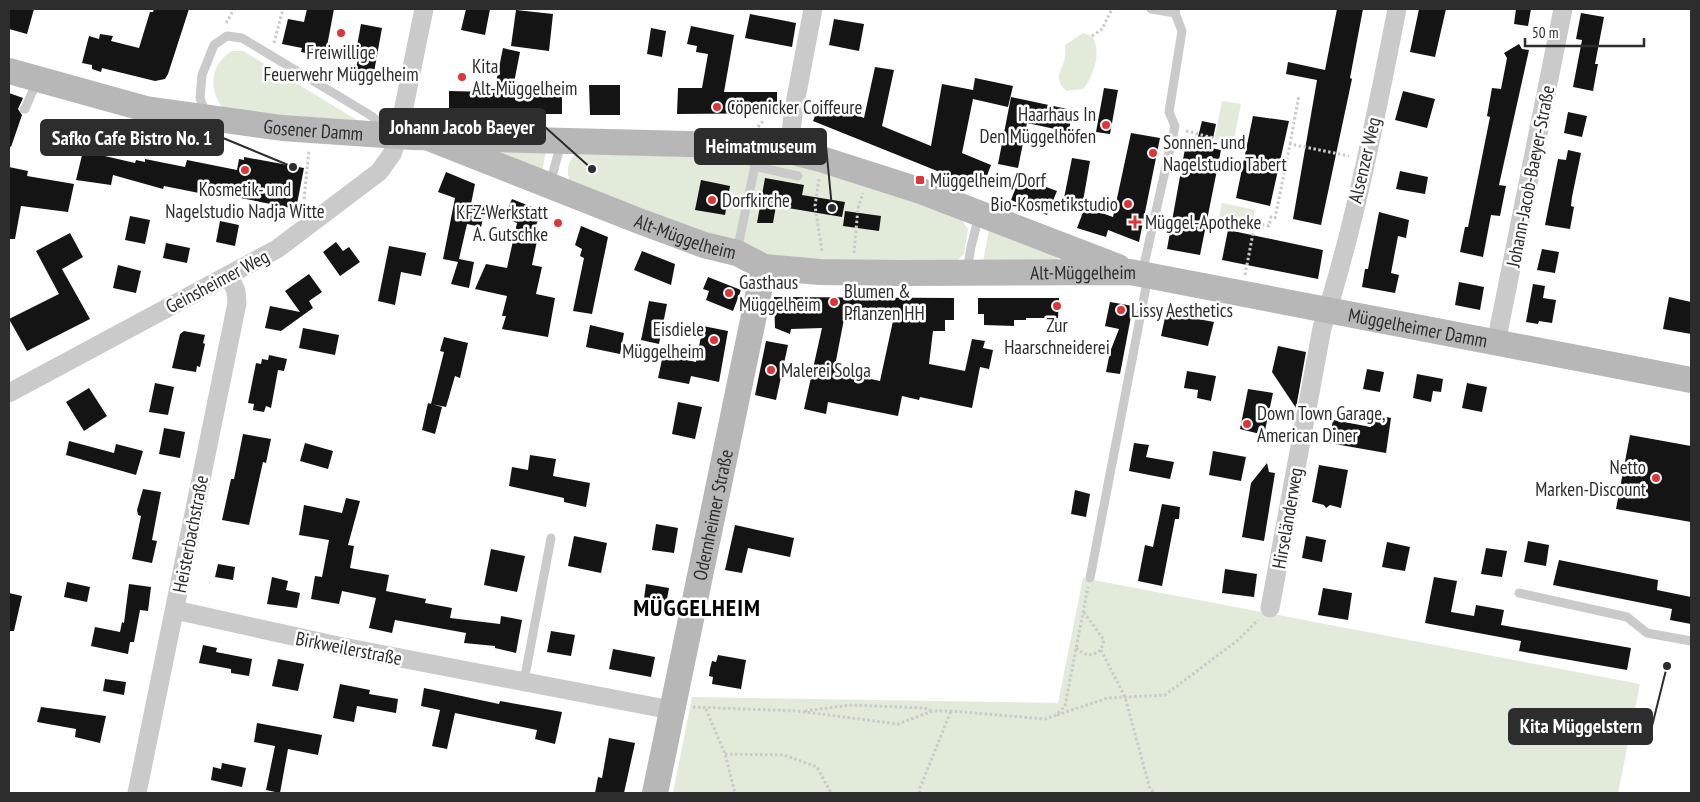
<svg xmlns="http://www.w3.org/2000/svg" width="1700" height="802" font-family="'PT Sans Narrow',sans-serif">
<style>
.green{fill:#e2eada}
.building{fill:#141414;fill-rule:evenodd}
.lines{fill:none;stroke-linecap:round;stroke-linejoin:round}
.path{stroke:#cacaca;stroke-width:3;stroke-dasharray:2.5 2.5;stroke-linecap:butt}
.lane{stroke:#cacaca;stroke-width:9}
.street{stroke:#cacaca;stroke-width:19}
.secondary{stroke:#b7b7b7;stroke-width:26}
.poi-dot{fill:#dc3639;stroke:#fff;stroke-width:2}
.labels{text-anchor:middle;stroke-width:5;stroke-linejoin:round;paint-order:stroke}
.poi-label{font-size:19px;fill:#2d2d2d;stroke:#fff;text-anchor:start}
.street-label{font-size:19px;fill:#2d2d2d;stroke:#fff}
.district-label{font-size:24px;font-weight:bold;letter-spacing:1px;fill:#000;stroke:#fff}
.leader{fill:none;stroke:#2d2d2d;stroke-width:2}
.callout-dot{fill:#2d2d2d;stroke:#fff;stroke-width:2}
.callout{fill:#2d2d2d;stroke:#2d2d2d;stroke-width:2}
.callout-label{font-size:20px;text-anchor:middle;font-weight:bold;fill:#fff}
</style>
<rect width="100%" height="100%" fill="#fff"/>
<path class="green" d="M1083 33 1092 36C1102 51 1094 76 1083 89L1066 91C1052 75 1062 73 1065 57 1066 54 1065 48 1065 45Z
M232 51H243L357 120 227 112C208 94 208 65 232 51Z
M1222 101 1241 104 1233 145 1214 141Z
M662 149 825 166 960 217 968 229 964 254 955 263 870 266 759 254 571 183C565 171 568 161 577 152Z
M546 151 542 172 503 161 500 152Z
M1222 203 1255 210 1252 225 1219 218Z
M989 230 1058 257V260L983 261Z
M1083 578 1640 684 1618 793H673L692 697 1058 703Z"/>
<path class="building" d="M9 9H34L27 34 9 29Z
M154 9H189L168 74 165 79 155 81 102 68 101 72 92 69V65L82 63 89 36 99 39 100 34 113 36 111 41 139 48 150 12H153Z
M307 9H334L325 57 301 52 302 48 282 44 288 19 304 22Z
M466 9H490L485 35 461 30Z
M1337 9H1363L1350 78 1352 79 1321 225 1293 219 1317 80 1286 74 1288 62 1325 70Z
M1419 9H1446L1435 57 1410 52Z
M1516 9H1531L1528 26 1514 24Z
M516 10 553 14 549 51 511 46Z
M1581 13 1604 17 1595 64H1598L1593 91 1573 87 1582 40 1576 39Z
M750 14 796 23 792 47 745 38Z
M834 19 864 24 859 51 829 45Z
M361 24 382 28 374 72 356 69 359 53 356 52Z
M691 26 734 35 724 92H777V113L677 114 678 88H702L708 54 696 52 697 46 687 44Z
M651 28 666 31 662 57 647 54Z
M1519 44 1522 49 1529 50 1499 185 1506 186 1500 216 1491 215 1483 257 1460 252 1465 227H1468L1490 117 1487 116 1492 88 1501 89 1507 58 1504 53Z
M503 48 520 52 512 93 553 92V94H562V114H449V91L494 92Z
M875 67 894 70 882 126 931 146 942 84 973 90 975 78 1013 86 1008 107 973 99 962 153 991 165 982 189 813 121 821 101 864 118Z
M589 85H620V115H590Z
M1104 88 1118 90 1110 134 1096 132Z
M1403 91 1435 99 1427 128 1395 120Z
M9 93 23 98 18 109 22 115 11 147 9 146Z
M1011 97 1072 110 1069 132 1027 123 1018 168 998 164Z
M1568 112 1587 116 1582 137 1564 133Z
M1253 116 1289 121 1270 206 1236 198Z
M1202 121 1216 124 1211 148 1221 150 1200 255 1167 249 1186 143 1196 145Z
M1131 133 1160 138 1139 242 1108 230 1106 237 1077 228 1085 207 1113 217Z
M1568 150 1581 153 1572 197 1571 206 1574 207 1570 229 1545 225 1558 159 1566 160Z
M83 151 135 163 136 160 145 162V159L185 167 187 160 237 170 239 159 244 160V157L304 168 296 209 215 193 214 196 164 186 163 189 113 175 111 185 76 180Z
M1072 158 1090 161 1082 207 1063 203Z
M9 167 28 171 27 176 74 184 68 212 21 206 15 239H9Z
M1400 171 1428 177 1425 194 1396 189Z
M446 172 475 184 471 204 486 207 481 227 467 224 459 259 474 262 469 288 451 284 458 262 443 259 455 198 438 192Z
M1021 174 1039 181 1038 184 1057 191 1047 215 1011 200Z
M765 178 804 185 802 195 845 202 842 217 776 206 773 223H757Z
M701 180 730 186 725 215 695 210Z
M512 199 542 211 534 230 539 231 532 265 542 267 536 294 555 298 548 337 502 329 506 316H502L507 296 475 289 486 264 507 268 517 223 504 218Z
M845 211 881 216 879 231 843 226Z
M1379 212 1409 220 1406 238 1398 236 1391 273 1399 275 1395 293 1362 287 1365 269H1368Z
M130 216 150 220 145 244 125 240Z
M220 221 239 225 235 246 216 242Z
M581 226 608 237 592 314 573 311 584 258 580 256 582 249 575 245Z
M1228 230 1323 250 1318 279 1222 260Z
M70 233 83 257 62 269 90 319 27 351 9 319 59 294 36 251Z
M336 242 343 251 349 247 360 262 340 276 323 252Z
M166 243 190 248 187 263 163 258Z
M389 246 426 253 421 276 401 272 395 305 378 301Z
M1542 249 1559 252 1555 273 1537 270Z
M642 251 675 264 671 285 634 270Z
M118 265 141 271 136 293 113 288Z
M309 274 322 292 309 301 313 308 281 331 265 328 270 306 300 312 285 291Z
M708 277 741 290 733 311 706 300 709 291 703 289Z
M1459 282 1484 287 1480 310 1455 305Z
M1533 284 1545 286 1543 298 1556 300 1552 323 1539 321 1538 324 1526 322Z
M774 297 954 298V320H945V331H933L929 364 965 371 972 339 985 341 983 348 993 350 989 369 980 367 972 408 920 397 919 400 902 396 898 416 828 402 826 414 804 409 822 328 791 329 790 334 775 328ZM844 319 893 321 880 381 834 371Z
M1669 297 1691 302V334L1663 329Z
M978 298H1059L1058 318H1026V320H1014V326L984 325V314H978Z
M649 301 667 304 659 344 641 340Z
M1110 302 1133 306 1120 374 1106 372 1110 352 1119 329 1105 326Z
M1166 313 1214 322 1208 346 1161 336Z
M590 325 624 333 620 354 586 347Z
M703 326 728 331 719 382 691 376 689 384 658 378 663 355 696 362Z
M303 328 339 335 335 355 299 348Z
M184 331 205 335 203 343 205 344 200 367 197 366 196 372 172 368 180 334Z
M444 337 468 343 460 378 455 376 446 407 431 404 444 352 440 351Z
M766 341 788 345 776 400 755 395Z
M1278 346 1306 352 1296 408 1272 372Z
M269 355 287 359 284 371 278 370 271 408 266 406 264 412 253 410 254 404 248 403 256 363 261 364 262 359 268 360Z
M1367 369 1384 372 1380 392 1363 389Z
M1187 371 1216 376 1211 401 1197 398 1198 390 1184 388Z
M1417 374 1443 379 1441 392 1433 391 1431 402 1413 398Z
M155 383 174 387 168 415 149 412Z
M1467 383 1487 387 1482 412 1462 408Z
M89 388 107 416 84 431 66 402Z
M1248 389 1273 393 1264 435 1240 429Z
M678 402 702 407 695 439 672 434Z
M428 403 442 407 435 434 422 430Z
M1373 414 1391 418 1386 453 1329 443 1333 420 1371 427Z
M164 428 185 432 180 458 159 454Z
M243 434 271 439 266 463 263 462 249 525 222 520 231 479H234Z
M1630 435 1691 446V522L1616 509Z
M69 441 114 453 116 444 143 451 136 475 66 455Z
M305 443 333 451 328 469 300 461Z
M1134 443 1149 445 1146 457 1174 462 1170 479 1129 471Z
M1213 451 1246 457 1241 481 1209 475Z
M530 455 556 459 553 476 590 483 586 507 564 502V498L509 486 512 467 528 470Z
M1267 463 1269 472 1275 473 1264 541 1242 537 1251 483Z
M1319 465 1348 470 1341 508 1330 505 1326 508 1324 505 1312 502Z
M143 489 161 492 152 540 157 541 152 563 132 559 141 516 138 515 137 510Z
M1075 490 1090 494 1086 517 1071 514Z
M346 498 360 501 348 545 354 546 350 568 389 575 386 591 426 599 425 603 452 608 450 618 500 624 501 616 522 620 516 653 495 648V646L464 643 466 633 395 620 392 633 369 628 376 598 342 591 339 604 311 599 315 576 322 577 329 540 299 535 304 505 342 513Z
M1162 504 1180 507 1179 519H1175L1162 586 1138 581 1145 545 1153 547Z
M656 524 678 528 674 553 652 550Z
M735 525 794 538 790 557 748 548 742 573 725 570Z
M574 536 607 543 601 573 568 566Z
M1306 536 1326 540 1322 562 1302 558Z
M1528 541 1549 545 1546 566 1524 562Z
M1387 542 1410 547 1405 571 1382 567Z
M1486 548 1507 551 1502 577 1481 574Z
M491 549 525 556 517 592 484 585Z
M1559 560 1658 580 1657 590 1691 597V624L1670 620 1672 609 1553 585Z
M218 564 235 567 233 580 215 577Z
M1225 569 1257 574 1254 597 1222 593Z
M272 577 288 581 286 590 300 593 297 608 267 604Z
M1434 577 1457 581 1451 612 1474 616 1476 605 1504 610 1501 625 1631 648 1627 670 1519 651 1521 641 1425 623Z
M67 582 90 587 87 602 64 597Z
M129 584 151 587 148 611 140 610 134 642H130L128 654 91 646 95 627 120 632 122 622 124 623Z
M646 584 669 588 665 610 643 606Z
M1323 588 1352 593 1348 620 1318 615Z
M9 593 22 596 14 631H9Z
M551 631 575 635 571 656 547 652Z
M203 645 217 648 216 652 252 659 249 676 231 673V669L199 663Z
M613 649 655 657 651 677 609 669Z
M718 655 746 660 741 689 712 684 713 677 709 676 710 669 712 661 716 662Z
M278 659 304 664 298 691 272 686Z
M105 679 126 682 124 695 103 691Z
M340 684 370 690 369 694 398 699 396 713 357 706 354 722 333 718Z
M424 688 499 704 500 701 562 712 555 744 535 739 537 730 455 713 447 749 432 746 440 710 421 706Z
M41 707 106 716 100 743 75 737 76 729 37 722Z
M257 723 322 735 318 755 288 749 280 793 266 790 275 746 254 742Z
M609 738 635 743 624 793H595L598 777 602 778Z
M222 763 246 768 242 787 211 780 213 767 221 769Z"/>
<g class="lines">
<path class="path" d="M226 23 234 9
M1092 36 1102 29 1112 9
M274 43 283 9
M758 127 763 121
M1186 131 1214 138
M1290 144 1299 95
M819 179 815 206 822 251
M303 209 309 150
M854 253 858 208 863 193
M1245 275 1255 223 1269 226 1271 217 1275 218 1290 144 1349 156
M1076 648C1086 656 1091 657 1101 650L1104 640 1083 611
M1101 650 1125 697 1150 789 1154 793
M693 707 797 711 898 724 933 711H951L1045 719 1056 715 1065 706 1088 587
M706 709 725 754 735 793
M805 711 851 705 924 708 932 711
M1057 715 1108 698 1165 695 1238 640 1258 620
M725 754 784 755 817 767 831 793
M920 793 919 790 951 711"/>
<path class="lane" d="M1151 9 1175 13
M24 109H25L37 81
M206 114 200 98 202 75 214 45 227 36 242 38 370 115 387 128
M754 166 798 176
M550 184 561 143
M737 251 758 151
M967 271 971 247 979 215
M1090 578 1146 287 1144 265 1175 126 1169 112 1182 31 1175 13 1176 9
M1519 593 1627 617 1647 633 1691 641
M524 681 551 538"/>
<path class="street" d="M789 151 793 114 813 9
M1496 343 1563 9
M9 393 277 249 379 172 392 154 398 136 424 9
M1270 608 1322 328C1355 225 1376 115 1397 9
M175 610 338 646 671 710
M137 793 237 303 236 291 229 276"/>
<g class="secondary">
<path id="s1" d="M9 71 146 109 282 128 413 137 728 145 789 151 824 160 921 191 1118 267"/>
<path id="s2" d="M426 137 639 221 704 245 737 253 764 267 820 272 898 273 1130 272 1691 380"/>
<path id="s3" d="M655 793 764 267"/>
</g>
</g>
<g class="poi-dot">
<circle cx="341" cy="33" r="5"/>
<circle cx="462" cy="77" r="5"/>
<circle cx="717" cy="107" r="5"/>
<circle cx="1106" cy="125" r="5"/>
<circle cx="1153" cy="153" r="5"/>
<circle cx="245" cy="170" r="5"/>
<rect x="915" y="175" width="10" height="10" rx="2.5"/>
<circle cx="712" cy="200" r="5"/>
<circle cx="1128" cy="204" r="5"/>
<path d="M1132.5 214.5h5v5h5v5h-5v5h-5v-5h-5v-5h5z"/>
<circle cx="558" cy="223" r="5"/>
<circle cx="729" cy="293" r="5"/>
<circle cx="834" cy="302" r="5"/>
<circle cx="1057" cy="306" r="5"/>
<circle cx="1121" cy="310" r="5"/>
<circle cx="714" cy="340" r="5"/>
<circle cx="771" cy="370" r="5"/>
<circle cx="1247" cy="424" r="5"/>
<circle cx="1656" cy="478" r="5"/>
</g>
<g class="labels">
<g class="poi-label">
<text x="341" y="59" text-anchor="middle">Freiwillige<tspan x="341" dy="22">Feuerwehr Müggelheim</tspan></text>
<text x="472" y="73">Kita<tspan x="472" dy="22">Alt-Müggelheim</tspan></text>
<text x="727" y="114">Cöpenicker Coiffeure</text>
<text x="1096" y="121" text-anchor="end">Haarhaus In<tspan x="1096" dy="22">Den Müggelhöfen</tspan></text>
<text x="1163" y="149">Sonnen- und<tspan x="1163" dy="22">Nagelstudio Tabert</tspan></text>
<text x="930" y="187">Müggelheim/Dorf</text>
<text x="245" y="196" text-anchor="middle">Kosmetik- und<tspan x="245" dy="22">Nagelstudio Nadja Witte</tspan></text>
<text x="722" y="207">Dorfkirche</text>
<text x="1118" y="211" text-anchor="end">Bio-Kosmetikstudio</text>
<text x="548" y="219" text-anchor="end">KFZ-Werkstatt<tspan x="548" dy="22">A. Gutschke</tspan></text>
<text x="1145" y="229">Müggel-Apotheke</text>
<text x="739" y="289">Gasthaus<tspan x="739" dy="22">Müggelheim</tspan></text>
<text x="844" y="298">Blumen &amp;<tspan x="844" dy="22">Pflanzen HH</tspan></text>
<text x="1131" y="317">Lissy Aesthetics</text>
<text x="1057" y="332" text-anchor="middle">Zur<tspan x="1057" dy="22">Haarschneiderei</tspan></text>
<text x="704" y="336" text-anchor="end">Eisdiele<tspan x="704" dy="22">Müggelheim</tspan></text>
<text x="781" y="377">Malerei Solga</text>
<text x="1257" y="420">Down Town Garage,<tspan x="1257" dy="22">American Diner</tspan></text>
<text x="1646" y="474" text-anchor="end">Netto<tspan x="1646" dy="22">Marken-Discount</tspan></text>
</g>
<g class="street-label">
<text dy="7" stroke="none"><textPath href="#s1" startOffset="311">Gosener Damm</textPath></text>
<text transform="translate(1364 160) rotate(-77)" y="7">Alsenzer Weg</text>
<text transform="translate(1530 176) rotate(-79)" y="7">Johann-Jacob-Baeyer-Straße</text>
<text dy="7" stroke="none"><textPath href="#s2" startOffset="278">Alt-Müggelheim</textPath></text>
<text dy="7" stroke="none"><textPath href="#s2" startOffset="682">Alt-Müggelheim</textPath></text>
<text transform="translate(217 281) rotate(-28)" y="7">Geinsheimer Weg</text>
<text dy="7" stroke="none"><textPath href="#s2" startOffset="1022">Müggelheimer Damm</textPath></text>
<text dy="7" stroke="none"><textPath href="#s3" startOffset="284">Odernheimer Straße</textPath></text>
<text transform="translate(1287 518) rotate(-80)" y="7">Hirseländerweg</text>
<text transform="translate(190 534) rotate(-79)" y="7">Heisterbachstraße</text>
<text transform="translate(349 648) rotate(11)" y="7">Birkweilerstraße</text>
</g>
<g class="district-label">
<text x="697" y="616">MÜGGELHEIM</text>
</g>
</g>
<path class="leader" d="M592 169L545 127M293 167L223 138M832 208L826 146M1667 666L1652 726"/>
<g class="callout-dot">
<circle cx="592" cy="169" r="5"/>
<circle cx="293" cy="167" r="5"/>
<circle cx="832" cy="208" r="5"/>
<circle cx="1667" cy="666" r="5"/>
</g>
<g class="callout">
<rect x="380" y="109" width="165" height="35" rx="5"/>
<rect x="41" y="120" width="182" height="35" rx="5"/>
<rect x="695" y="129" width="131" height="35" rx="5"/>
<rect x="1509" y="709" width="143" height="35" rx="5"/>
</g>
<g class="callout-label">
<text x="462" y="134">Johann Jacob Baeyer</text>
<text x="132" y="145">Safko Cafe Bistro No. 1</text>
<text x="761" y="153">Heimatmuseum</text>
<text x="1581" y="733">Kita Müggelstern</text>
</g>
<rect width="1700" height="802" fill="none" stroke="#2d2d2d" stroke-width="20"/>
<path d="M1525 38v8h119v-8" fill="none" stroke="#2d2d2d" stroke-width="2.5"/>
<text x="1532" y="38" font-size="15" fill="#2d2d2d" stroke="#ffffff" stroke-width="4" paint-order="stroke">50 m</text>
</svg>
